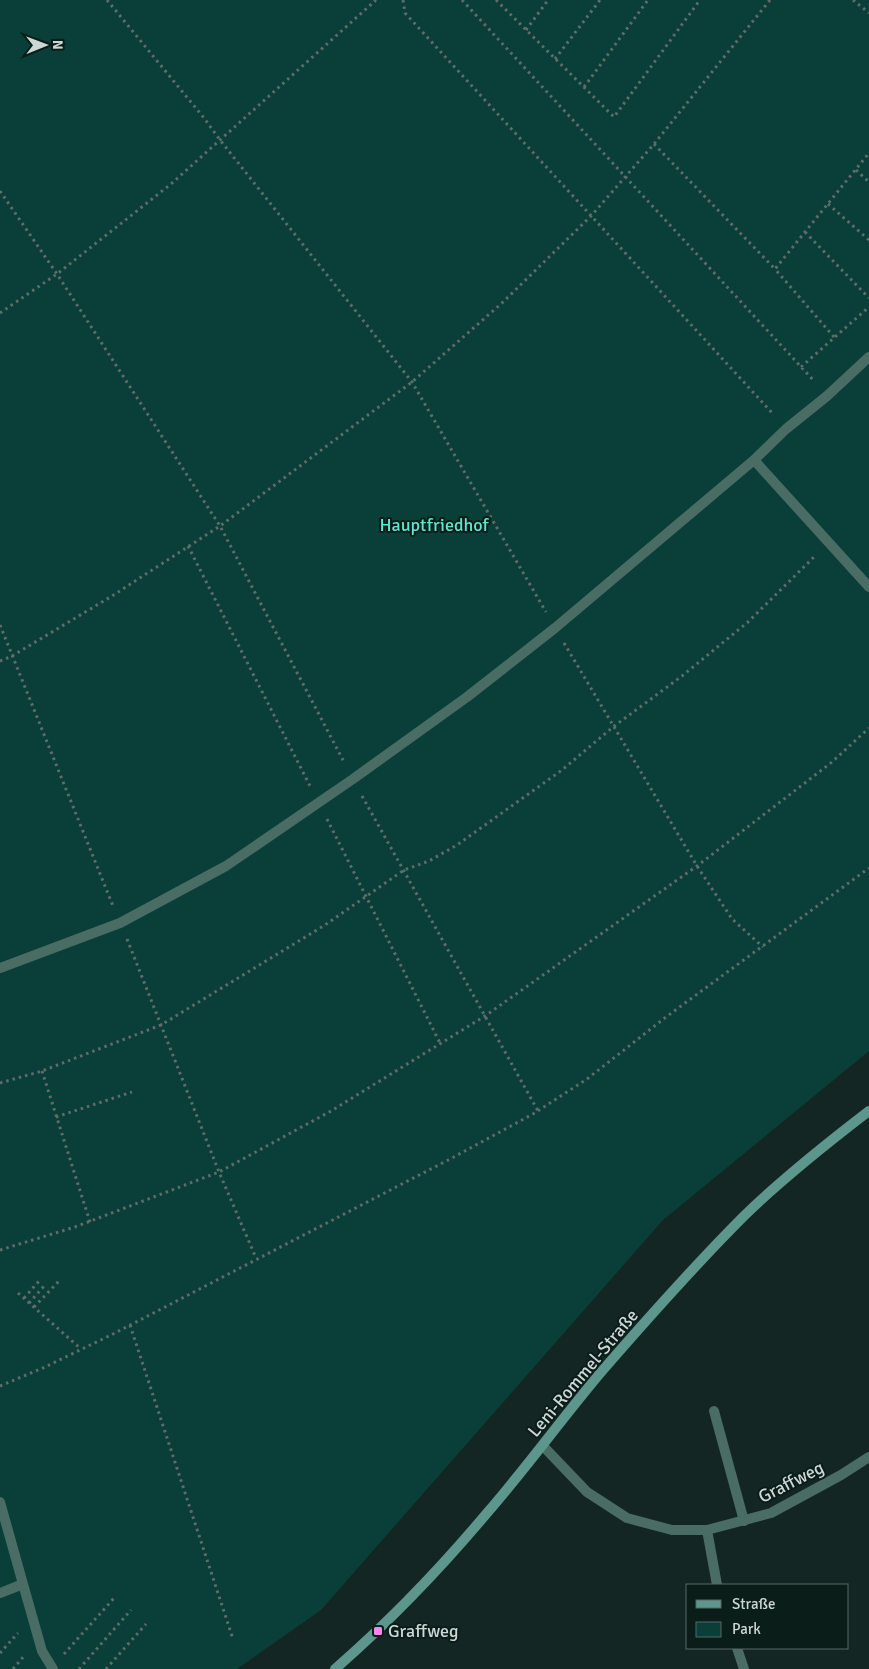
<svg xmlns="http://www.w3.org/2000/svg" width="869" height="1669" font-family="Signika,sans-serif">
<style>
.green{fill:#093f38}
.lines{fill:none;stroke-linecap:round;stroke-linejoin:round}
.path{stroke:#5e6d6a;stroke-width:3;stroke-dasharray:2.5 4;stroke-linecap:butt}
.lane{stroke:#496c65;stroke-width:10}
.street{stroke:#496c65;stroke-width:10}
.secondary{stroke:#5d968c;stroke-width:10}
.poi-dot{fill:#f788eb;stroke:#0a1d19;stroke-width:2}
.labels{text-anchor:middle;stroke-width:4;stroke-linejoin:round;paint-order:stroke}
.park-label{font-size:18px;fill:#5fe6d1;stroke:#0a1d19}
.street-label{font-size:18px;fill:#cdd8d6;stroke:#0a1d19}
.poi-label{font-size:18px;fill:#cdd8d6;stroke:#0a1d19;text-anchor:start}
</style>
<rect width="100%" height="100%" fill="#142623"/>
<path class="green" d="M0 0H869V1051L663 1220 321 1610 237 1669H0Z"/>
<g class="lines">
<path class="path" d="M107 0 204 118 220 140 412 382 546 612
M403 0 405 13 774 415
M462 0 815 382
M496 0 614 117 700 0
M853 0 869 13
M526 30 548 0
M555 59 600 0
M584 87 648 0
M654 144 775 269
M856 170 869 182
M0 191 57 274 220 526 344 762
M828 204 869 240
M805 232 869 298
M0 313 57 274 171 184 376 0
M834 337 775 269 869 153
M801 367 869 307
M188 546 310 786
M0 625 113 906
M564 643 697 866 732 919 763 947
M0 661 12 656 112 596 220 526 412 382 502 303 591 216 654 144 770 0
M362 796 538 1111
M327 819 440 1043
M127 939 219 1172 256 1258
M42 1071 90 1222
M0 1083 42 1071 161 1025 325 925 404 870 429 861 457 845 562 770 613 727 682 676 748 622 816 555
M56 1117 132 1092
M0 1250 75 1227 219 1172 331 1111 485 1016 697 866 832 762 869 728
M18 1293 81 1349
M24 1298 40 1280
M29 1303 45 1285
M34 1307 61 1279
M130 1325 233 1639
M0 1386 43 1368 113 1334 452 1158 533 1114 587 1079 666 1017 869 868
M0 1653 18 1633
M64 1654 115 1597
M13 1669 24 1656
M79 1669 131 1610
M106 1669 146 1624"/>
<path class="lane" d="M754 460 869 587
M0 968 120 923 226 866 353 779 467 697 555 628 754 460 786 429 827 396 869 357
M714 1411 744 1521
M0 1502 23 1584 0 1593
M23 1584 42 1651 53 1669"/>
<path class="street" d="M543 1446 587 1492 627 1518 672 1530H707L771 1513 841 1475 869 1457
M707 1530 717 1585
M737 1648 744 1669"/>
<path class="secondary" d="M335 1669C390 1621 440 1569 487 1513 527 1467 563 1417 602 1371 648 1318 695 1265 744 1216 783 1178 826 1144 869 1111"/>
</g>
<rect class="poi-dot" x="373" y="1626" width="10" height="10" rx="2.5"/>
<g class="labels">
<g class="park-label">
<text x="434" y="531">Hauptfriedhof</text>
</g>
<g class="street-label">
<text transform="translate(583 1373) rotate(-50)" y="6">Leni-Rommel-Straße</text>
<text transform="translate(791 1482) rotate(-27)" y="6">Graffweg</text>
</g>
<g class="poi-label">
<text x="388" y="1637">Graffweg</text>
</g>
</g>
<rect x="686" y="1584" width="162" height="65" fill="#0a1d19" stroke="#586865"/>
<rect x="696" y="1600" width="25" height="8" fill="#5d968c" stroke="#586865"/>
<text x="732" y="1609" font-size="15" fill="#cdd8d6">Straße</text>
<rect x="696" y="1622" width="25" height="15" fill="#093f38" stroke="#586865"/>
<text x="732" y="1634" font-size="15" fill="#cdd8d6">Park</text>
<g transform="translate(45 45) rotate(89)" stroke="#0a1d19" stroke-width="4" paint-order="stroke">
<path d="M0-4L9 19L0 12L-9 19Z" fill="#cdd8d6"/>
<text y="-8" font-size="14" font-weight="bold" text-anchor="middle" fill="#cdd8d6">N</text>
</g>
</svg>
